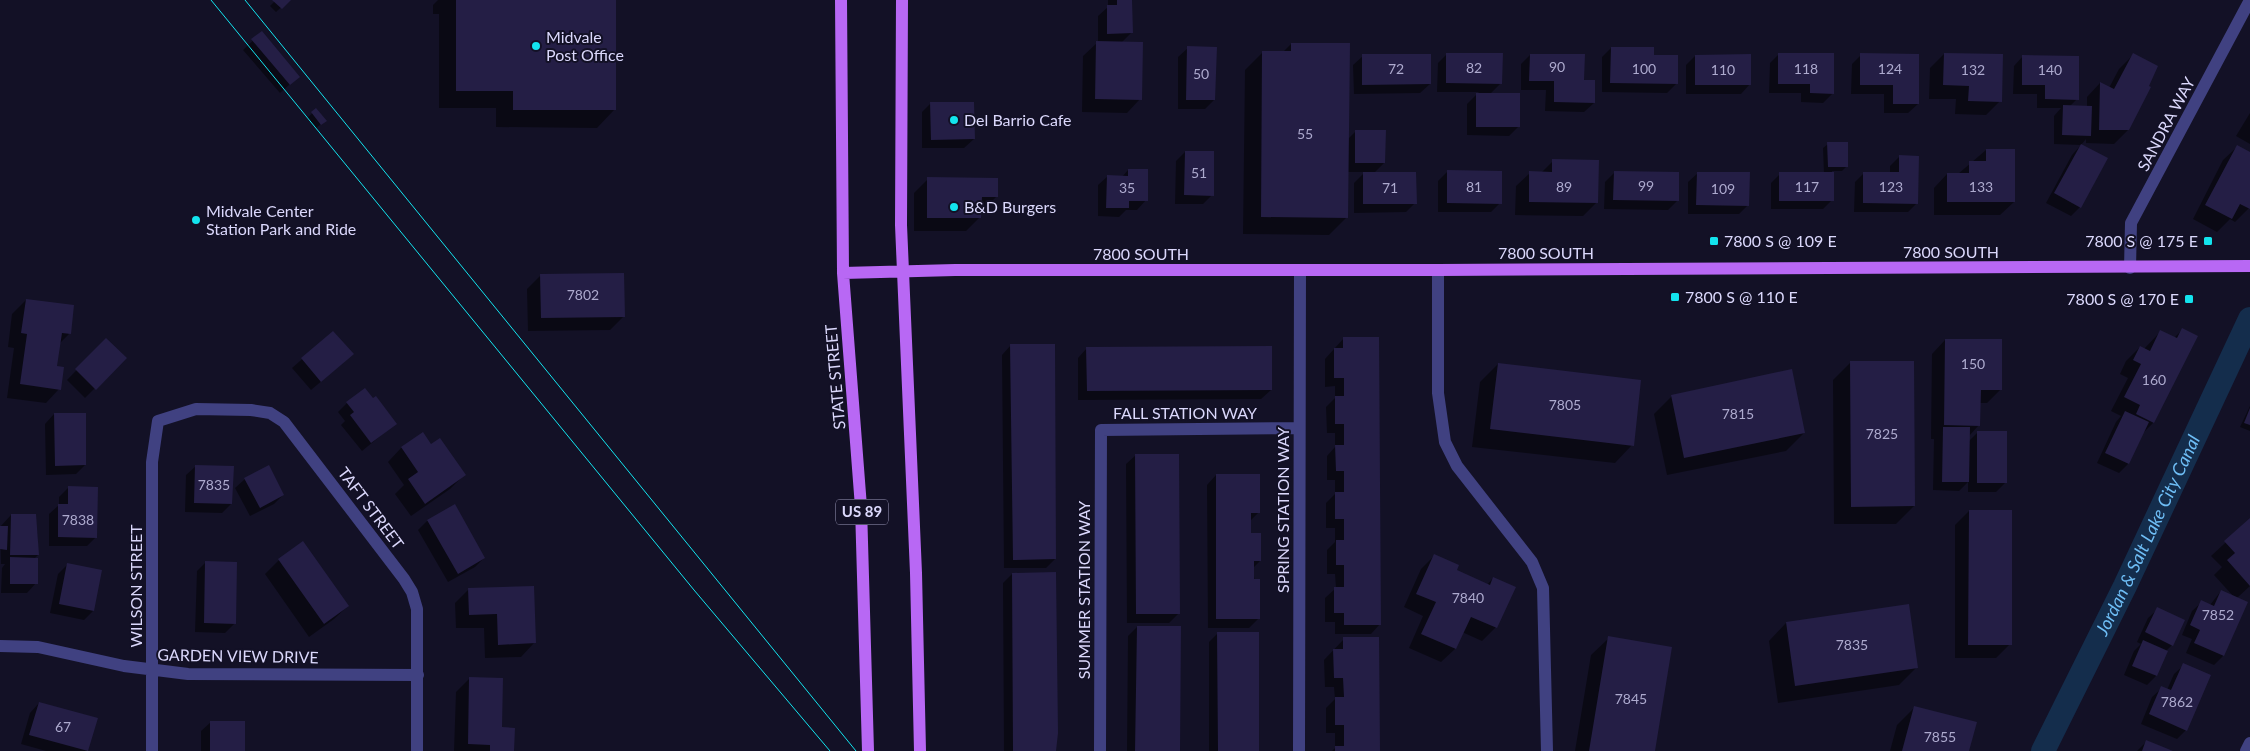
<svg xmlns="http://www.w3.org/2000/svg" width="2250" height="751" font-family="Lato,sans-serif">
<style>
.shadow{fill:#0007}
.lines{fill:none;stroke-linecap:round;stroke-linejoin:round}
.canal{stroke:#142d4c;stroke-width:24}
.building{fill:#241e45}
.minor{stroke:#404181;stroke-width:12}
.major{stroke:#b868f4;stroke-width:12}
.tram{stroke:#13e4ee;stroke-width:1}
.poi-dot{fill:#13e4ee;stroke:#131126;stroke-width:2}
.labels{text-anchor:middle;stroke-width:4;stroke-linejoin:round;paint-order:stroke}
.number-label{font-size:14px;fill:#adaace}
.shield{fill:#131126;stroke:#9f9cbc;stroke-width:1}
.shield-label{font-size:15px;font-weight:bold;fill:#dbd8fc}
.poi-label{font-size:16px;fill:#dbd8fc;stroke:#131126;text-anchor:start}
.street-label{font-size:16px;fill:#dbd8fc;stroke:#131126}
.water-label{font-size:18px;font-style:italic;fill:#6ebdf5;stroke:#131126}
</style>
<rect width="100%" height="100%" fill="#131126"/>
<path class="shadow" d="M276 0H289L276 12 270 6Z
M438 0H615L614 110 597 128 496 127V108H439V14H433V5Z
M1108 0H1131V33L1121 43 1140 99 1127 113 1082 112 1083 56 1098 42V16L1108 7Z
M261 33 298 77 280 93 243 50Z
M1291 44 1348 139 1356 131 1384 163 1373 174 1415 203 1406 212 1354 213V183L1365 172H1347V217L1329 235 1243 234 1245 70 1263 52 1282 53Z
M1188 48 1214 100 1205 109H1178V57Z
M1611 48 1653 56 1677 83 1667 93 1602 92V57Z
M1447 54 1501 83 1490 94 1519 126 1509 136 1467 135V104L1479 92H1437L1438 63Z
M1779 54 1833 93 1823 103 1801 102V93H1769L1770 63Z
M1944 54 2000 101 1986 115 1955 114 1956 99H1929L1930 68Z
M1530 55 1594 103 1584 112 1545 111 1546 90H1521V64Z
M1861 55 1918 104 1908 113H1884V94H1851L1852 64Z
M2133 55 2128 130 2114 144 2086 143V139L2081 145 2054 144V116L2061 108H2037V94H2013L2014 66 2023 56 2077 99 2070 106 2087 107V97L2100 83 2109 88 2119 69Z
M1363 56 1430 84 1420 93 1354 94 1353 65Z
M1695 56 1750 84 1741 94H1686V65Z
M931 103 974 139 964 148H922V112Z
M316 110 325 121 316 128 307 118Z
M2250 113V144L2236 136Z
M1828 144 1846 167 1842 171H1832V200L1823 209H1771V183L1780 174H1824L1823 148Z
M2081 145 2080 207 2071 216 2046 203 2072 155Z
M2237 147 2250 153V207L2235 222 2230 219 2217 232 2193 219 2223 160Z
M1986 150 2014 202 2000 215H1934V188L1947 174H1958Z
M1185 152 1212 195 1203 204H1175L1176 161Z
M1899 157 1917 203 1908 212H1854L1855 182 1864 173H1890V166Z
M1553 161 1597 202 1583 216 1515 215 1516 186 1530 173H1541Z
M1128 170 1146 200 1137 210H1126L1119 217 1098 216V185L1108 176 1122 177Z
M1448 171 1500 203 1491 212H1438V181Z
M1614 173 1677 201 1668 210 1604 209 1605 182Z
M1698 173 1748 205 1739 214H1688V182Z
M928 179 996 197 983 210H980V217L966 231H914V193Z
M541 275 624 316 610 330 528 331 527 289Z
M26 300 69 334 59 344 56 367 59 389 46 403 7 398 14 348 8 347 12 314Z
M2182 330 2196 337 2153 423 2141 435 2128 464 2119 473 2097 463 2116 422 2121 416 2111 411 2128 378 2120 374 2126 361 2140 347 2144 349 2160 332 2174 338Z
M333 332 343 363 311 390 292 368Z
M1344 338 1380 624 1371 634H1335V622H1325V598L1336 588 1335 574H1327V550L1335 542V528H1326V503L1335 494V480H1327V456L1335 447V433H1327L1326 407 1335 398V386L1325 387V359Z
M106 340 125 358 85 398 67 380Z
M1945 340 2001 389 1987 403H1979V425L1969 436V441L1978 432 2005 483 1996 492H1968V482L1959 491 1933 490 1934 439H1931L1932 354Z
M1011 345 1055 559 1046 568H1004L1002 355Z
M1087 348 1271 390 1261 399 1078 400V358Z
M1850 363 1914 506 1896 524H1834L1833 380Z
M1498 364 1632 445 1615 463 1472 447 1480 382Z
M1672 396 1804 433 1786 451 1667 475 1654 414Z
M347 403 395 424 362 451 341 425 345 421 338 412Z
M2250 406V431L2240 427Z
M54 414 85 465 76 474 46 475 45 424Z
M422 434 431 446 464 475 450 489 411 516 395 494 404 485 388 462 401 448Z
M1136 455 1179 613 1169 623H1127L1126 464Z
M196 466 231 504 222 513 185 512 186 475Z
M1216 475 1259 512 1250 521V534L1260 561 1253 568 1259 618 1249 628H1208L1207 485Z
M245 479 283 495 274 504 250 516 235 488Z
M68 488 96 537 87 546H49V514L59 505V497Z
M454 506 484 558 475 567 448 582 418 530 427 521Z
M1969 511 2010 644 1996 658H1955V525Z
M11 515 37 529 38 555 34 559 36 583 27 593H1L2 568 5 564H1L0 527Z
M2250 520V586L2237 598 2247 602 2223 656 2214 665 2186 653 2192 639 2182 635 2192 611 2202 602 2210 605 2221 591 2234 597 2214 575 2222 567 2211 556Z
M303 543 348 606 334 619 309 637 265 574 279 560Z
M1435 555 1455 570 1487 585 1493 578 1496 627 1482 641 1462 632 1455 649 1441 662 1409 648 1423 616 1404 607 1421 569Z
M206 562 235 623 225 633 195 632 197 571Z
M68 564 93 611 84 620 50 613 58 574Z
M1012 574 1056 751H1004L1003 583Z
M469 589 534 643 521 657 485 658 484 628H456L455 603Z
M2158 609 2172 645 2166 651 2156 676 2147 685 2124 675 2134 651 2141 644 2137 642 2148 618Z
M1786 623 1917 667 1899 685 1778 703 1769 641Z
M1137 627 1179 751H1127L1128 636Z
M1218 633 1258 751H1209V642Z
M1609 638 1654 751H1575L1591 655Z
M1344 639 1379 751H1332L1335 748V733H1326V708L1335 699 1334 687H1325L1324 660Z
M2184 665 2186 730 2177 739 2141 724 2152 697 2162 688 2167 690 2174 674Z
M470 678 501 729 513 751H454L456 692Z
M39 703 96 719 87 751H46L21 744 30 713Z
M1915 707 1968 751H1890L1897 725Z
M211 722 244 751H201V731Z
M2147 741 2170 751H2137Z"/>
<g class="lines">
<path class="canal" id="s1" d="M2043 751 2125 586 2250 319"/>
</g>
<path class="building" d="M272 0H291L282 9Z
M456 0H616V110H513V91H456Z
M1117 0H1132L1133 33 1107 34V5H1117Z
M262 31 300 77 290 85 251 39Z
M1096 41 1143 42 1142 100 1095 99Z
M1291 43H1350L1348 218 1261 217 1262 51H1291Z
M1187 46 1217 47 1215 100H1186Z
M1611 47H1654V55H1678V84L1610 83Z
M1446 53H1503L1502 84 1446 83Z
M1778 53H1834V94L1810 93V84H1778Z
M1860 53 1919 54V104H1893V85H1860Z
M1944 53 2003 54 2002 102 1968 101 1969 86 1943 85Z
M2133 53 2158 66 2149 86 2151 87 2129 130H2099L2100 82 2114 89Z
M1362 54H1431V84L1362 85Z
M1530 54H1585L1584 80H1595V103L1554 102V81H1529Z
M1751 54V85H1695V55Z
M2022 55 2079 56V100L2045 99V85H2022Z
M1476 93H1520V127H1476Z
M930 102H974L975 139 931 140Z
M2063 105 2092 106 2091 136 2062 135Z
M316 108 327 121 321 125 311 112Z
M1355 130H1386L1385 163H1355Z
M1827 142H1848V167H1828Z
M2081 144 2108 158 2081 208 2054 193Z
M2237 145 2250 152V209L2240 204 2232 219 2205 205Z
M1986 149H2015V202H1947V173H1969V161H1986Z
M1185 151H1214V196L1184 195Z
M1899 155 1919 156 1918 204 1863 203V172H1899Z
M1552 159 1599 160 1598 203 1529 202V171L1552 172Z
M1128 169H1148V201H1129V208H1106L1107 175 1128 176Z
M1447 170 1502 171V204L1447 203Z
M1614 171 1679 172V201L1613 200Z
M1363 172H1416L1417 204H1363Z
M1697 172H1750L1749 206 1696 205Z
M1779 172H1834V201H1779Z
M927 177 998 178V197H982L981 218H927Z
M624 273 625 317 541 318 540 274Z
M26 299 74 305 71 334 62 333 57 366 64 367 61 390 20 384 27 334 21 333Z
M2182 328 2198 336 2154 423 2136 414 2140 405 2124 397 2141 364 2133 360 2140 346 2150 351 2160 330 2177 338Z
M333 331 354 354 321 382 301 358Z
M1343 337H1379L1381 625H1344V613H1334V587H1344V565H1336V540H1344V519H1335V492H1344V471H1336L1335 445H1344V424H1335V396H1344V378H1334V348H1343Z
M106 338 127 358 96 390 75 369Z
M1945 339H2002V390H1981L1980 426 1944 425Z
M1010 344H1055L1056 559 1013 560Z
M1272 346V390L1087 391 1086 347Z
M1850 361H1914L1915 506 1851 507Z
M1498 363 1641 380 1634 446 1490 429Z
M1792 369 1805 433 1684 458 1671 395Z
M365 388 373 398 376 396 397 424 371 443 350 415 354 412 346 402Z
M2250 408V425L2244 423Z
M2125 411 2149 422 2129 464 2105 453Z
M54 413H86V465L55 466Z
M1943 427H1970L1969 482H1942Z
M1977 431H2007V483H1977Z
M423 432 431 444 440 438 466 475 425 504 408 479 418 472 401 447Z
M1135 454H1179L1180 614H1136Z
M195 465 234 466 232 504 194 503Z
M269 465 284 495 260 508 244 478Z
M1216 474H1260V513H1251V533H1261V561H1254V579H1260V619H1216Z
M68 486 98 487 97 538 58 537V504H68Z
M455 504 485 558 458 574 427 520Z
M1969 510H2012V645H1968Z
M11 514H36L39 555H10Z
M2250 518V586L2227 560 2235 553 2224 541Z
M0 526H8L7 550 0 549Z
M303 541 349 606 324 624 278 559Z
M1434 554 1459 565 1457 570 1490 585 1493 577 1516 587 1497 628 1471 617 1456 649 1421 634 1436 602 1416 594Z
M10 557 38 558V584H10Z
M205 561 237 562 236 624 204 623Z
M67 563 102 570 94 611 59 604Z
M1056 572 1058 733 1056 751H1013L1012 573Z
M534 586 536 643 498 645 497 614 469 615 468 588Z
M2221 590 2248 602 2224 656 2194 643 2200 630 2190 625 2201 600 2214 606Z
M1909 604 1918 668 1795 686 1786 622Z
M2157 607 2185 620 2173 646 2145 632Z
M1137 626H1181L1180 751H1135Z
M1217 632H1259V751H1218Z
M1608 636 1672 647 1655 751H1589Z
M1343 637H1379L1380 751H1335V746H1344V725H1335V697H1344L1343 678H1334L1333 649H1343Z
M2143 640 2168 651 2157 676 2132 666Z
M2183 663 2211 675 2187 731 2149 714 2161 686 2171 690Z
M469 677 503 678 502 727 515 728 514 751H490V745L468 744Z
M39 702 98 718 88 751 29 735Z
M1914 706 1977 722 1969 751H1902Z
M210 721H245V751H210Z
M2146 740 2173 751H2142Z"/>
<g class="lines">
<path class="minor" d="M2130 268 2131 223 2250 0
M1438 270V393L1445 442 1457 466 1532 562 1543 588 1547 751
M0 646 38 647 124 666 188 674 418 675
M152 751V462L158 421 196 409 251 410 270 413 284 422 404 579 412 592 417 609V751
M1100 751 1101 430 1299 428
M1299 751 1300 270
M2246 751 2250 743"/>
<path class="major" d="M841 0 843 273 861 507 868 751
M902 0 901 225 916 573 920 751
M843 273 955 270H1438L2250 266"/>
<path class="tram" d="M211 0 694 590 830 751
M245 0 856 751"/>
</g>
<g class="poi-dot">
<circle cx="536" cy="46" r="5"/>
<circle cx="954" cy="120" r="5"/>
<circle cx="954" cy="207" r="5"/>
<circle cx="196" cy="220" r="5"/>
<rect x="1709" y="236" width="10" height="10" rx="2.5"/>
<rect x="2203" y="236" width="10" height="10" rx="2.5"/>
<rect x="1670" y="292" width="10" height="10" rx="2.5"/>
<rect x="2184" y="294" width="10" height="10" rx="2.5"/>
</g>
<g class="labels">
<g class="number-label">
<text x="1557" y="72">90</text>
<text x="1474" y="73">82</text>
<text x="1396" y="74">72</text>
<text x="1644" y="74">100</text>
<text x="1806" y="74">118</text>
<text x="1890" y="74">124</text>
<text x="1723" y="75">110</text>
<text x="1973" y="75">132</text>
<text x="2050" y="75">140</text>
<text x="1201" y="79">50</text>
<text x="1305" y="139">55</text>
<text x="1199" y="178">51</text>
<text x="1646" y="191">99</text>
<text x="1474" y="192">81</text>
<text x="1564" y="192">89</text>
<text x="1807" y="192">117</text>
<text x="1891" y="192">123</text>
<text x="1981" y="192">133</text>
<text x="1127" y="193">35</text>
<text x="1390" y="193">71</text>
<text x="1723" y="194">109</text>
<text x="583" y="300">7802</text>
<text x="1973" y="369">150</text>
<text x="2154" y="385">160</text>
<text x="1565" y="410">7805</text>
<text x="1738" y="419">7815</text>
<text x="1882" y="439">7825</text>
<text x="214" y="490">7835</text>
<text x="78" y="525">7838</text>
<text x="1468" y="603">7840</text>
<text x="2218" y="620">7852</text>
<text x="1852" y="650">7835</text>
<text x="1631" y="704">7845</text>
<text x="2177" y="707">7862</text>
<text x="63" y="732">67</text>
<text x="1940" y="742">7855</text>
</g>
<rect class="shield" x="836" y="499.5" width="52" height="25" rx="4"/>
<g class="shield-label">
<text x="862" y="517">US 89</text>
</g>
<g class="poi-label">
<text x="546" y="43">Midvale<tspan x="546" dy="18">Post Office</tspan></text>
<text x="964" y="126">Del Barrio Cafe</text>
<text x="964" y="213">B&amp;D Burgers</text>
<text x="206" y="217">Midvale Center<tspan x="206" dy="18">Station Park and Ride</tspan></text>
<text x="1724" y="247">7800 S @ 109 E</text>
<text x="2198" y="247" text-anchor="end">7800 S @ 175 E</text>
<text x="1685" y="303">7800 S @ 110 E</text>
<text x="2179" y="305" text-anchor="end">7800 S @ 170 E</text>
</g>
<g class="street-label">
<text transform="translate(2166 124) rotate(-62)" y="6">SANDRA WAY</text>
<text x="1951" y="258">7800 SOUTH</text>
<text x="1546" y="259">7800 SOUTH</text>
<text x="1141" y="260">7800 SOUTH</text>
<text transform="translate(835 377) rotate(-95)" y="6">STATE STREET</text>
<text x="1185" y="419">FALL STATION WAY</text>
<text transform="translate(371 508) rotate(53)" y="6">TAFT STREET</text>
<text transform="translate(1283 510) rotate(-90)" y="6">SPRING STATION WAY</text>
<text transform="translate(136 586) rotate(-90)" y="6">WILSON STREET</text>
<text transform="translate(1084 590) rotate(-90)" y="6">SUMMER STATION WAY</text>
<text transform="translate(238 656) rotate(1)" y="6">GARDEN VIEW DRIVE</text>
</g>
<g class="water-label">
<text dy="6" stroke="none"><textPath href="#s1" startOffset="240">Jordan &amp; Salt Lake City Canal</textPath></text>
</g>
</g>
</svg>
